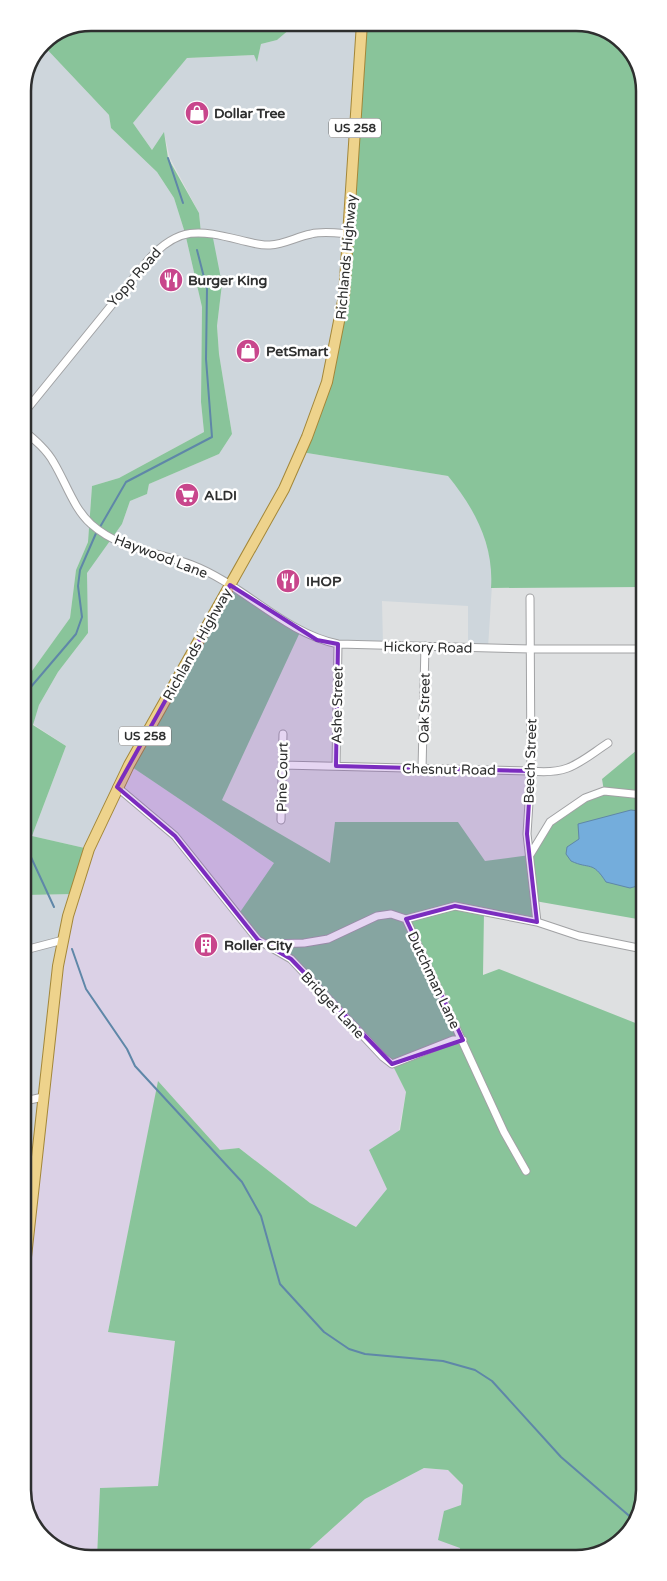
<svg xmlns="http://www.w3.org/2000/svg" width="667" height="1581" font-family="'Varela Round',sans-serif">
<style>
.built{fill:#ced6dc}
.industrial{fill:#dbd1e6}
.green{fill:#89c49a}
.water{fill:#74addc;stroke:#5f87a8}
.lines{fill:none;stroke-linecap:round;stroke-linejoin:round}
.stream{stroke:#5f87a8;stroke-width:2}
.minor-casing{stroke:#a1a2a4;stroke-width:9}
.primary-casing{stroke:#a38739;stroke-width:12}
.minor{stroke:#fff;stroke-width:7}
.primary{stroke:#eed38c;stroke-width:10}
.marked{fill:#7b2cbf;fill-opacity:0.2;stroke:#7b2cbf;stroke-width:4;stroke-linejoin:round}
.labels{text-anchor:middle;stroke-width:5;stroke-linejoin:round;paint-order:stroke}
.shield{fill:#fff;stroke:#6d6d6d;stroke-width:1}
.shield-label{font-size:12px;font-weight:bold;fill:#2e2f2f}
.poi-label{font-size:14px;font-weight:bold;fill:#2e2f2f;stroke:#fff;text-anchor:start}
.street-label{font-size:14px;fill:#2e2f2f;stroke:#fff}
.rim{fill:none;stroke:#2e2f2f;stroke-width:2.5}
</style>
<rect width="100%" height="100%" fill="#dee0e1"/>
<path class="built" d="M288 23H362L340 326 301 452 448 476 468 501 481 525 493 569 488 648 468 647V606L382 601 383 645 317 640 230 585 89 849 32 836 66 746 33 724 39 705 58 672 88 633 86 573 122 524 130 501 147 494 149 484 219 454 232 434 219 354 217 326 222 284 201 233 199 213 170 158 164 133 152 150 133 123 187 58 254 55 257 61 261 44 277 40 290 29Z
M42 44 109 115 111 128 157 172 174 198 185 233 202 307 201 402 204 432 119 478 92 486 88 542 76 570 70 618 24 682 23 87Z
M74 894 25 1266V895Z"/>
<path class="industrial" d="M129 765 274 863 291 959 392 1064 406 1092 388 1189 356 1227 310 1203 239 1148 220 1150 158 1082 108 1332 175 1340 158 1487 100 1488 97 1558H87L49 1544 26 1511 25 1266 58 967 74 894Z
M424 1468 448 1470 463 1485 461 1505V1556L306 1557 305 1553 365 1499Z"/>
<path class="green" d="M92 23H288L290 29 277 40 261 44 257 62 254 55 187 58 133 123 152 150 164 132 168 158 199 213 201 233H212L222 284 217 326 219 354 232 434 219 454 149 484 147 494 130 501 122 524 87 573 88 633 58 672 39 705 33 725 66 746 32 836 89 849 74 894 25 895 24 682 70 618 76 570 88 542 92 486 119 478 204 432 201 402 202 307 185 233 174 198 157 172 111 128 109 115 42 44Z
M362 23H580L618 37 641 70 642 587 491 588C494 545 475 509 448 476L301 452 340 326Z
M230 585 301 630 222 800 330 863 335 822H458L485 861 530 855 550 822 604 791 602 779 643 745V920L535 901 537 922 484 912 483 975 499 969 643 1026 644 1490 630 1531 597 1555 461 1556 460 1548 438 1540 444 1511 461 1505 463 1485 448 1470 424 1468 365 1499 305 1553 306 1557 97 1558 100 1488 158 1486 175 1341 108 1332 158 1081 220 1150 239 1148 310 1203 356 1227 387 1189 369 1150 400 1130 406 1092 392 1064 291 959 267 944 238 915 274 863 129 765Z"/>
<path class="water" d="M631 810 639 811C632 838 643 861 643 887L641 885 630 888 606 882C592 860 590 870 571 861L566 854 567 847 579 839 578 824Z"/>
<g class="lines">
<path class="stream" d="M168 158 183 203
M100 527 126 482 212 437 206 359 207 289 197 250
M24 695 76 634 82 617 78 586 80 570 97 531
M24 842 54 907
M72 949 86 989 127 1049 135 1066 242 1182 261 1216 280 1284 324 1332 349 1349 365 1354 443 1361 475 1370 492 1381 561 1457 634 1520"/>
<g class="minor-casing">
<path id="minor" d="M23 414 149 259C179 226 199 230 240 240 249 242 260 246 270 245 285 244 296 237 311 234 323 231 337 233 349 234
M23 430C35 440 47 450 54 463 66 483 74 509 91 524 120 550 158 552 192 565 244 585 284 633 338 644L531 649H642
M530 598 531 771 527 834 537 922
M282 765 531 771C569 775 578 763 608 743
M336 766 338 644
M422 769 425 646
M117 787 175 836 258 940 291 959 383 1057 392 1064 453 1040H463
M281 820 283 734
M530 855 550 822 585 798 604 791 643 795
M406 919 455 906 537 922 579 936 643 949
M267 944 304 943 328 939 377 916 391 914 406 919 504 1132 526 1171
M25 950 63 940
M25 1101 43 1097
M25 1162 37 1159"/>
</g>
<g class="primary-casing">
<path id="primary" d="M25 1266 58 966 68 916 89 849 129 765 284 489 307 437 327 382 344 296 362 23"/>
</g>
<use href="#minor" class="minor"/>
<use href="#primary" class="primary"/>
</g>
<path class="marked" d="M230 585 317 640 338 644 336 766 531 771 527 834 537 922 455 906 406 919 463 1040 392 1064 291 959 258 940 175 836 117 787Z"/>
<defs>
<g id="shop-disc" transform="scale(1.25)"><circle r="9.5" fill="#c8468c" stroke="#fff"/><path d="M-5-2.5h2.3a2.7 3.5 0 0 1 5.4 0H5L5.5 6h-11ZM-1.5-2.5h3a1.5 2.3 0 0 0-3 0Z" fill="#fff"/></g>
<g id="restaurant-disc" transform="scale(1.25)"><circle r="9.5" fill="#c8468c" stroke="#fff"/><path d="M-5-6h1v4h1v-4h1v4h1v-4h1v5L-1.5 .5V6h-2V.5L-5-1ZM5-6V6H3V1.5H1.5Q1.5-4 5-6Z" fill="#fff"/></g>
<g id="supermarket-disc" transform="scale(1.25)"><circle r="9.5" fill="#c8468c" stroke="#fff"/><path d="M-6-5.5h2.5l.6 2H6L4.5 2H-2.5L-4.4-4H-6ZM-1.5 3.2a1.3 1.3 0 1 0 .1 0ZM3 3.2a1.3 1.3 0 1 0 .1 0Z" fill="#fff"/></g>
<g id="building-disc" transform="scale(1.25)"><circle r="9.5" fill="#c8468c" stroke="#fff"/><path d="M-4-6H4V6H1V3H-1V6H-4ZM-2.5-4.3h1.7v1.8h-1.7ZM.8-4.3h1.7v1.8H.8ZM-2.5-1h1.7V.8h-1.7ZM.8-1h1.7V.8H.8Z" fill="#fff"/></g>
</defs>
<g fill-rule="evenodd">
<use href="#shop-disc" x="197" y="113"/>
<use href="#restaurant-disc" x="171" y="280"/>
<use href="#shop-disc" x="248" y="351"/>
<use href="#supermarket-disc" x="187" y="495"/>
<use href="#restaurant-disc" x="288" y="581"/>
<use href="#building-disc" x="206" y="945"/>
</g>
<g class="labels">
<g class="shield">
<rect x="329" y="118.5" width="52" height="19" rx="4"/>
<rect x="119" y="726.5" width="52" height="19" rx="4"/>
</g>
<g class="shield-label">
<text x="355" y="132">US 258</text>
<text x="145" y="740">US 258</text>
</g>
<g class="poi-label">
<text x="214" y="118">Dollar Tree</text>
<text x="188" y="285">Burger King</text>
<text x="266" y="356">PetSmart</text>
<text x="204" y="500">ALDI</text>
<text x="306" y="586">IHOP</text>
<text x="224" y="950">Roller City</text>
</g>
<g class="street-label">
<text transform="translate(346 257) rotate(-85)" y="5">Richlands Highway</text>
<text transform="translate(134 277) rotate(-49)" y="5">Yopp Road</text>
<text transform="translate(161 556) rotate(21)" y="5">Haywood Lane</text>
<text transform="translate(197 644) rotate(-61)" y="5">Richlands Highway</text>
<text transform="translate(428 647) rotate(1)" y="5">Hickory Road</text>
<text transform="translate(337 705) rotate(-89)" y="5">Ashe Street</text>
<text transform="translate(424 708) rotate(-89)" y="5">Oak Street</text>
<text transform="translate(530 761) rotate(-88)" y="5">Beech Street</text>
<text transform="translate(449 769) rotate(1)" y="5">Chesnut Road</text>
<text transform="translate(282 777) rotate(-89)" y="5">Pine Court</text>
<text transform="translate(434 980) rotate(65)" y="5">Dutchman Lane</text>
<text transform="translate(333 1005) rotate(47)" y="5">Bridget Lane</text>
</g>
</g>
<path d="M0 0H667V1581H0ZM91 31H576A60 60 0 0 1 636 91V1490A60 60 0 0 1 576 1550H91A60 60 0 0 1 31 1490V91A60 60 0 0 1 91 31Z" fill="#fff" fill-rule="evenodd"/>
<path class="rim" d="M91 31H576A60 60 0 0 1 636 91V1490A60 60 0 0 1 576 1550H91A60 60 0 0 1 31 1490V91A60 60 0 0 1 91 31Z"/>
</svg>
